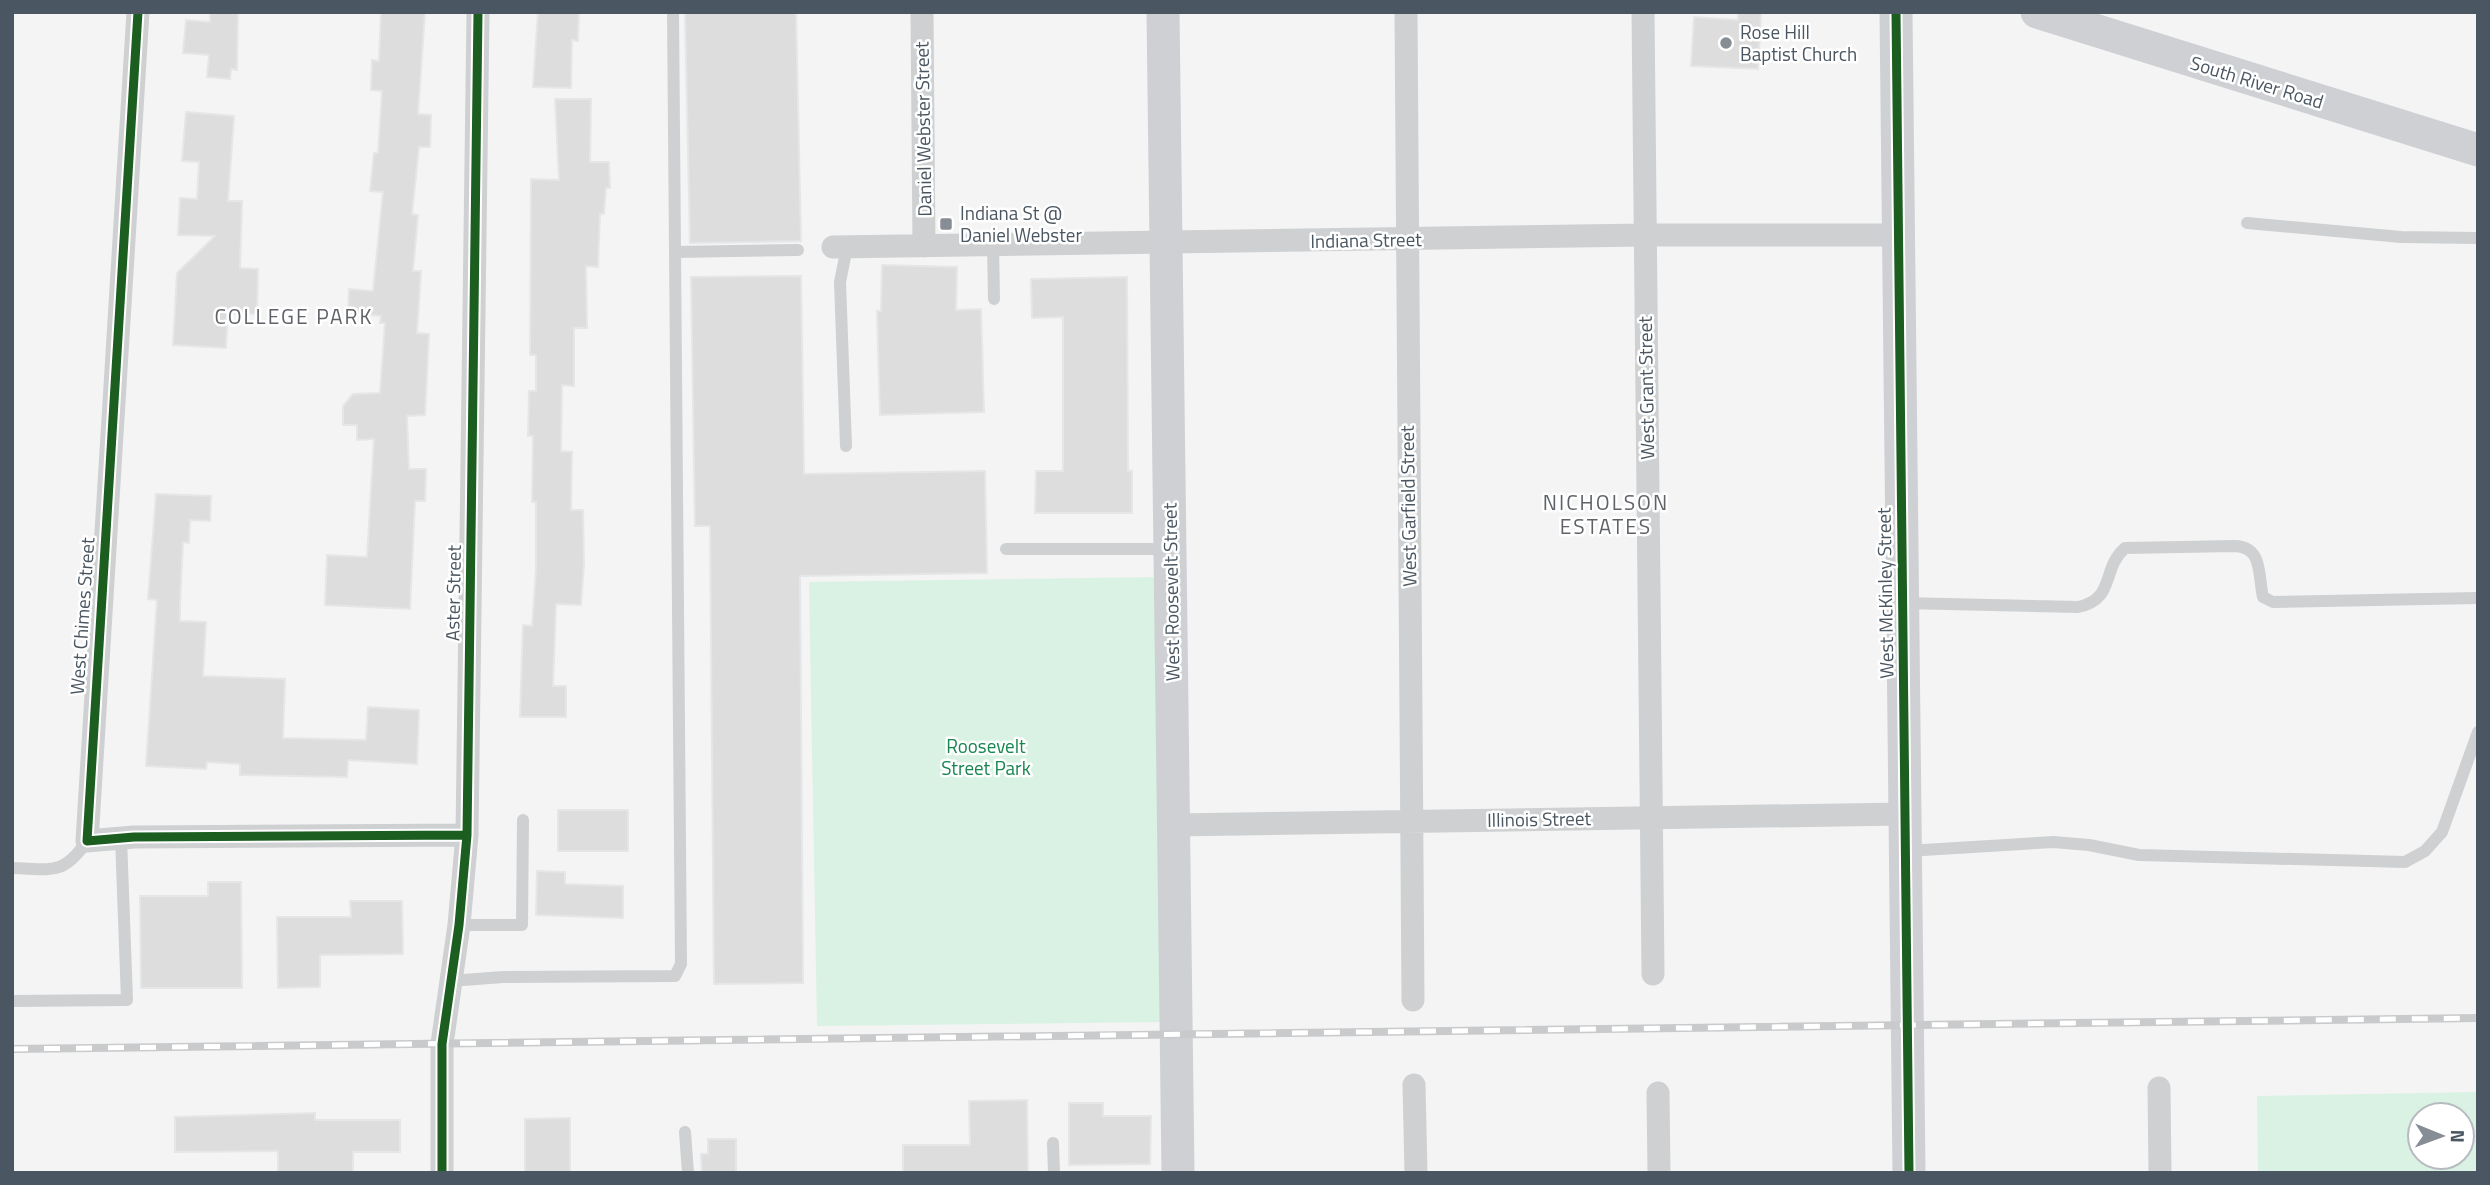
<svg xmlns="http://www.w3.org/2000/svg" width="2490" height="1185" font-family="'Titillium Web',sans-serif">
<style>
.green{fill:#d9f2e3;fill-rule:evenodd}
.building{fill:#ddddde;stroke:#e5e6e7;stroke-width:2}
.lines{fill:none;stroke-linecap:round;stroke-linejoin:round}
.lane{stroke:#ced0d2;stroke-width:12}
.street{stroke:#ced0d2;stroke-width:23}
.secondary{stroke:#ced0d4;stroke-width:33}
.rail-casing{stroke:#c9cacc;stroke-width:8}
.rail{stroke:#fff;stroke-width:5;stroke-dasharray:16;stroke-linecap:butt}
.cycleway-casing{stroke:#fff;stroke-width:13}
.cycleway{stroke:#1b5e20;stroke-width:9}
.poi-dot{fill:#868d94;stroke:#fff;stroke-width:2.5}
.labels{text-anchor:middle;stroke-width:5;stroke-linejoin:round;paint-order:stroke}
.poi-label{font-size:19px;fill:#4a5661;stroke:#fff;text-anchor:start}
.street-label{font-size:19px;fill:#4a5661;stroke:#fff}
.park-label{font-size:19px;fill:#17864f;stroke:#fff}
.neighbourhood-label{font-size:21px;letter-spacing:2px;fill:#5f6368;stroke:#fff}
</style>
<rect width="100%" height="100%" fill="#f4f4f4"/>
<path class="green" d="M1158 577 1160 1022 817 1026 809 582Z
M2478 1092V1173H2258L2257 1096ZM2420 1115H2462V1157H2420Z"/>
<path class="building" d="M210 12H238L237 70 231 69 230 79 207 77 209 55 183 53 186 20 210 22Z
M381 12H425L418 114 431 115 430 147H419L412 214 418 215 413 271H421L417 333 429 334 425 415 407 416 409 469H426L425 501H415L410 609 325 605 327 555 367 557 374 439 357 440V425H343V406L353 394 380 393 385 323H380L381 316 348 313 349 289 373 291 383 192 370 191 374 153H378L382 91 371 90 372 60 379 61Z
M538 12H579L578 41 572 40 571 88 533 87Z
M685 12H796L801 241 690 243Z
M1738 12H1761L1758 69 1691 66 1694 17 1738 20Z
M555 99H591L590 162H609L610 188H606L604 214H600L598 267 586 266 587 328H574V386L562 385 561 451 572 452 571 510H583L584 564 581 605 556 604 553 686H566V717H520L523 625 532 626 536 570V502H532L533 436H528L529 391H536V355H530L531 179 559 180Z
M186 112 234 116 228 201H242L240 268 258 269 257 314 228 313 226 348 173 345 177 273 215 236 178 235 180 198 197 199 199 162 182 161Z
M882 265 957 267 956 310 981 309 984 412 880 415 877 311H881Z
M801 276 804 474 985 471 987 573 800 576 803 983 714 984 710 526H695L691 277Z
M1127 277 1128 471H1132V513H1035L1036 471H1063V317L1032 318 1031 279Z
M156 494 211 496 210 521 190 520 189 543 183 542 180 604V621L206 622 203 676 285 679 283 738 366 740 368 707 419 710 417 764 348 760 347 777 240 775V764L207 762 206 769 146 766 157 600 148 599Z
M558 810H628V851H558Z
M537 871 565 872V884L623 886V918L536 915Z
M208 882H241L242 988H141L140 896H208Z
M350 901H402L403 954 320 955V987L278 988 277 917H351Z
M1027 1100 1028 1173H903V1145H970L969 1101Z
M1069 1103H1103V1116H1151L1150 1164 1069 1165Z
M315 1113V1120H400V1152H353V1173H278V1151L175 1152V1117Z
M570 1118V1173H525V1119Z
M708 1139H736V1173H702L701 1154H708Z"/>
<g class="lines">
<path class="lane" d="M2247 223 2401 237 2478 238
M993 245 994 299
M675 252 798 250
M846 446 840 282 847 247
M1006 549H1170
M1903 603 2078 607C2116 599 2101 569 2125 548L2235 546C2263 547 2258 575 2263 597L2273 602 2478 598
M1907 851 2053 842 2089 845 2139 855 2405 862 2425 851 2442 832 2478 732
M12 868C52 869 63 876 87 841
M459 925H522L523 820
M450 981 503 977 675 976 681 964 673 12
M12 1001 127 1000 121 838
M685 1132 688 1173
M1053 1143 1054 1173"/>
<path class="street" d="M138 12 87 841 134 837 467 835
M922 12 924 246
M1406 12 1413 1000
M1643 12 1653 974
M833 247 1644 235H1899
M1174 825 1904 814
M1414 1085 1416 1173
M2159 1088 2160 1173
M1658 1093 1659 1173
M442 1173V1044L459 925 467 835 478 12"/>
<path class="secondary" d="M1163 12 1178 1173
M1896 12 1909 1173
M2037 12 2478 150"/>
<g class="rail-casing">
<path id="rail" d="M12 1049 2478 1018"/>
</g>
<use href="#rail" class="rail"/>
<g class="cycleway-casing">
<path id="cycleway" d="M138 12 87 841 134 837 467 835
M1896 12 1909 1173
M442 1173V1044L459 925 467 835 478 12"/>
</g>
<use href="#cycleway" class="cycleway"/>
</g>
<g class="poi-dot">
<circle cx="1726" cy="43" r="7"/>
<rect x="939" y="217" width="14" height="14" rx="3.5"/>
</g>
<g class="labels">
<g class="poi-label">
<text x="1740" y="39">Rose Hill<tspan x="1740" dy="22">Baptist Church</tspan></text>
<text x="960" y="220">Indiana St @<tspan x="960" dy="22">Daniel Webster</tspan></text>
</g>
<g class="street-label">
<text transform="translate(2257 82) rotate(17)" y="7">South River Road</text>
<text transform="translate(923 129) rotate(-91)" y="7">Daniel Webster Street</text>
<text transform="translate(1366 240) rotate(-1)" y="7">Indiana Street</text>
<text transform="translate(1646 388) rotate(-91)" y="7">West Grant Street</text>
<text transform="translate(1408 506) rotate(-91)" y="7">West Garfield Street</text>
<text transform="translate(1171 592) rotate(-91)" y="7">West Roosevelt Street</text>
<text transform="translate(453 593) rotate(-89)" y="7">Aster Street</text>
<text transform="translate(1885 593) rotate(-91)" y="7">West McKinley Street</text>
<text transform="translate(82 616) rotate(-86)" y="7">West Chimes Street</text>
<text transform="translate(1539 819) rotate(-1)" y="7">Illinois Street</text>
</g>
<g class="park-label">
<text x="986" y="753">Roosevelt<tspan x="986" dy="22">Street Park</tspan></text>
</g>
<g class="neighbourhood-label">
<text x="294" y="324">COLLEGE PARK</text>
<text x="1606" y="510">NICHOLSON<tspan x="1606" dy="24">ESTATES</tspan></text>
</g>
</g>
<rect width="2490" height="1185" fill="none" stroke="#4a5661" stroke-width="28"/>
<g transform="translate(2441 1136) rotate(91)"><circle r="33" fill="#ffffff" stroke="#b7bbc0" stroke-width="2"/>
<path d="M0-5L12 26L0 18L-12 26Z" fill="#868d94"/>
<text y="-10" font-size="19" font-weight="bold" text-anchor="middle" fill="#4a5661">N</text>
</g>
</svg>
